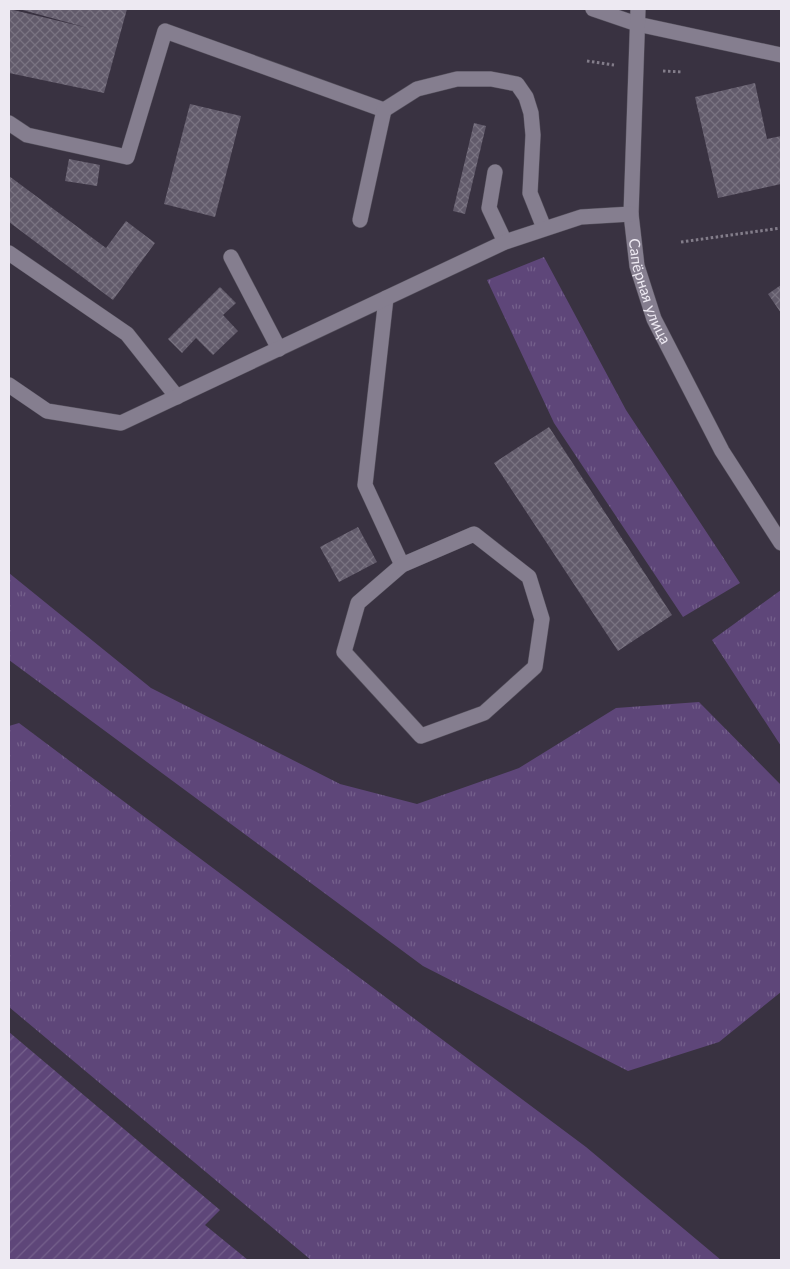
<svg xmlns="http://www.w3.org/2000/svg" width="790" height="1269" font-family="Lato,sans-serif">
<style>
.grass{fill:url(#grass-tufts)}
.garden{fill:url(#garden-furrows)}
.building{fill:url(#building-cross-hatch)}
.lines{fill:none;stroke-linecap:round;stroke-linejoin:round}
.minor-casing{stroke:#55505c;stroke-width:16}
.path{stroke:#837d8a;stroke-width:3;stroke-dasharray:2.5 2.5;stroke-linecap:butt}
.minor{stroke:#857e8f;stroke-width:15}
.labels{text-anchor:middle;stroke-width:4;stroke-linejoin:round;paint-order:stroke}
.street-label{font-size:15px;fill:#ede9f2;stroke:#2f2836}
</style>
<defs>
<pattern id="grass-tufts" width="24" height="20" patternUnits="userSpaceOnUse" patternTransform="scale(1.25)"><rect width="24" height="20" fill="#5e4679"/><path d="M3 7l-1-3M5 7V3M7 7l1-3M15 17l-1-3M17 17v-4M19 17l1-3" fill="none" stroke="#75618c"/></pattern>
<pattern id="garden-furrows" width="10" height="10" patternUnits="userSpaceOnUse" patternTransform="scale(1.25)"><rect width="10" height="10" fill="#5e4679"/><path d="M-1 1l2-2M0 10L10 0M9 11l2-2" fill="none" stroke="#75618c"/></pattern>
<pattern id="building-cross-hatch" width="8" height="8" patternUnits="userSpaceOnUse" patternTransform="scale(1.25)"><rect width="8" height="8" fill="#625b6b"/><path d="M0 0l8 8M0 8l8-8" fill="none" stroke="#797381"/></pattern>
</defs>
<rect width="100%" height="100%" fill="#393241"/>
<path class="grass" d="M544 257 626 410 740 583 683 617 554 423 487 280Z
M9 573 151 688 340 784 417 804 519 768 616 708 699 702 781 785V992L719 1042 628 1071 423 966 9 660Z
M781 590V746L712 640Z
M19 723 586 1147 721 1260H311L9 1007V726Z"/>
<path class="garden" d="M9 1032 220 1210 205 1225 248 1260H9Z"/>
<path class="building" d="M9 9 88 28 19 9H127L104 93 9 73Z
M755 83 767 139 781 136V184L718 198 695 97Z
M190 104 241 116 215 217 164 204Z
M474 123 486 126 465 214 453 211Z
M69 159 100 165 97 186 65 181Z
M9 176 106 248 126 221 155 243 113 300 9 222Z
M781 285V313L768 294Z
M220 287 236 303 223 315 238 331 213 355 196 338 182 353 168 339Z
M549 427 672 615 618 651 494 463Z
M358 527 377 562 339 582 320 547Z"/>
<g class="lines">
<g class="minor-casing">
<g id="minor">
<path d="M593 9 637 24 781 55"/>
<path id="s1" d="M638 9 631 214 637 266 654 319 722 451 781 543"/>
<path d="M9 123 27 135 127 157 165 31 384 110 417 89 457 79H491L517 84 526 97 531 113 533 135 530 193 544 228"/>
<path d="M495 172 489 208 505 242"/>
<path d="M360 220 384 110"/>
<path d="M9 253 127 334 177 397"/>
<path d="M231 257 279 349"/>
<path d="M386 298 365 485 402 565"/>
<path d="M9 385 47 411 121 423 505 242 581 217 631 214"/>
<path d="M474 534 529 577 542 619 535 667 484 713 421 736 344 652 358 603 402 565Z"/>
</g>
</g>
<path class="path" d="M587 61 614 65
M663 71 683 72
M681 242 781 228"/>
<use href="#minor" class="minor"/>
</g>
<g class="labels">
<g class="street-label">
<text dy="5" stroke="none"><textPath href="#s1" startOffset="285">Сапёрная улица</textPath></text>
</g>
</g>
<rect width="790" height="1269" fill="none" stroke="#ede9f2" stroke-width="20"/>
</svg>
